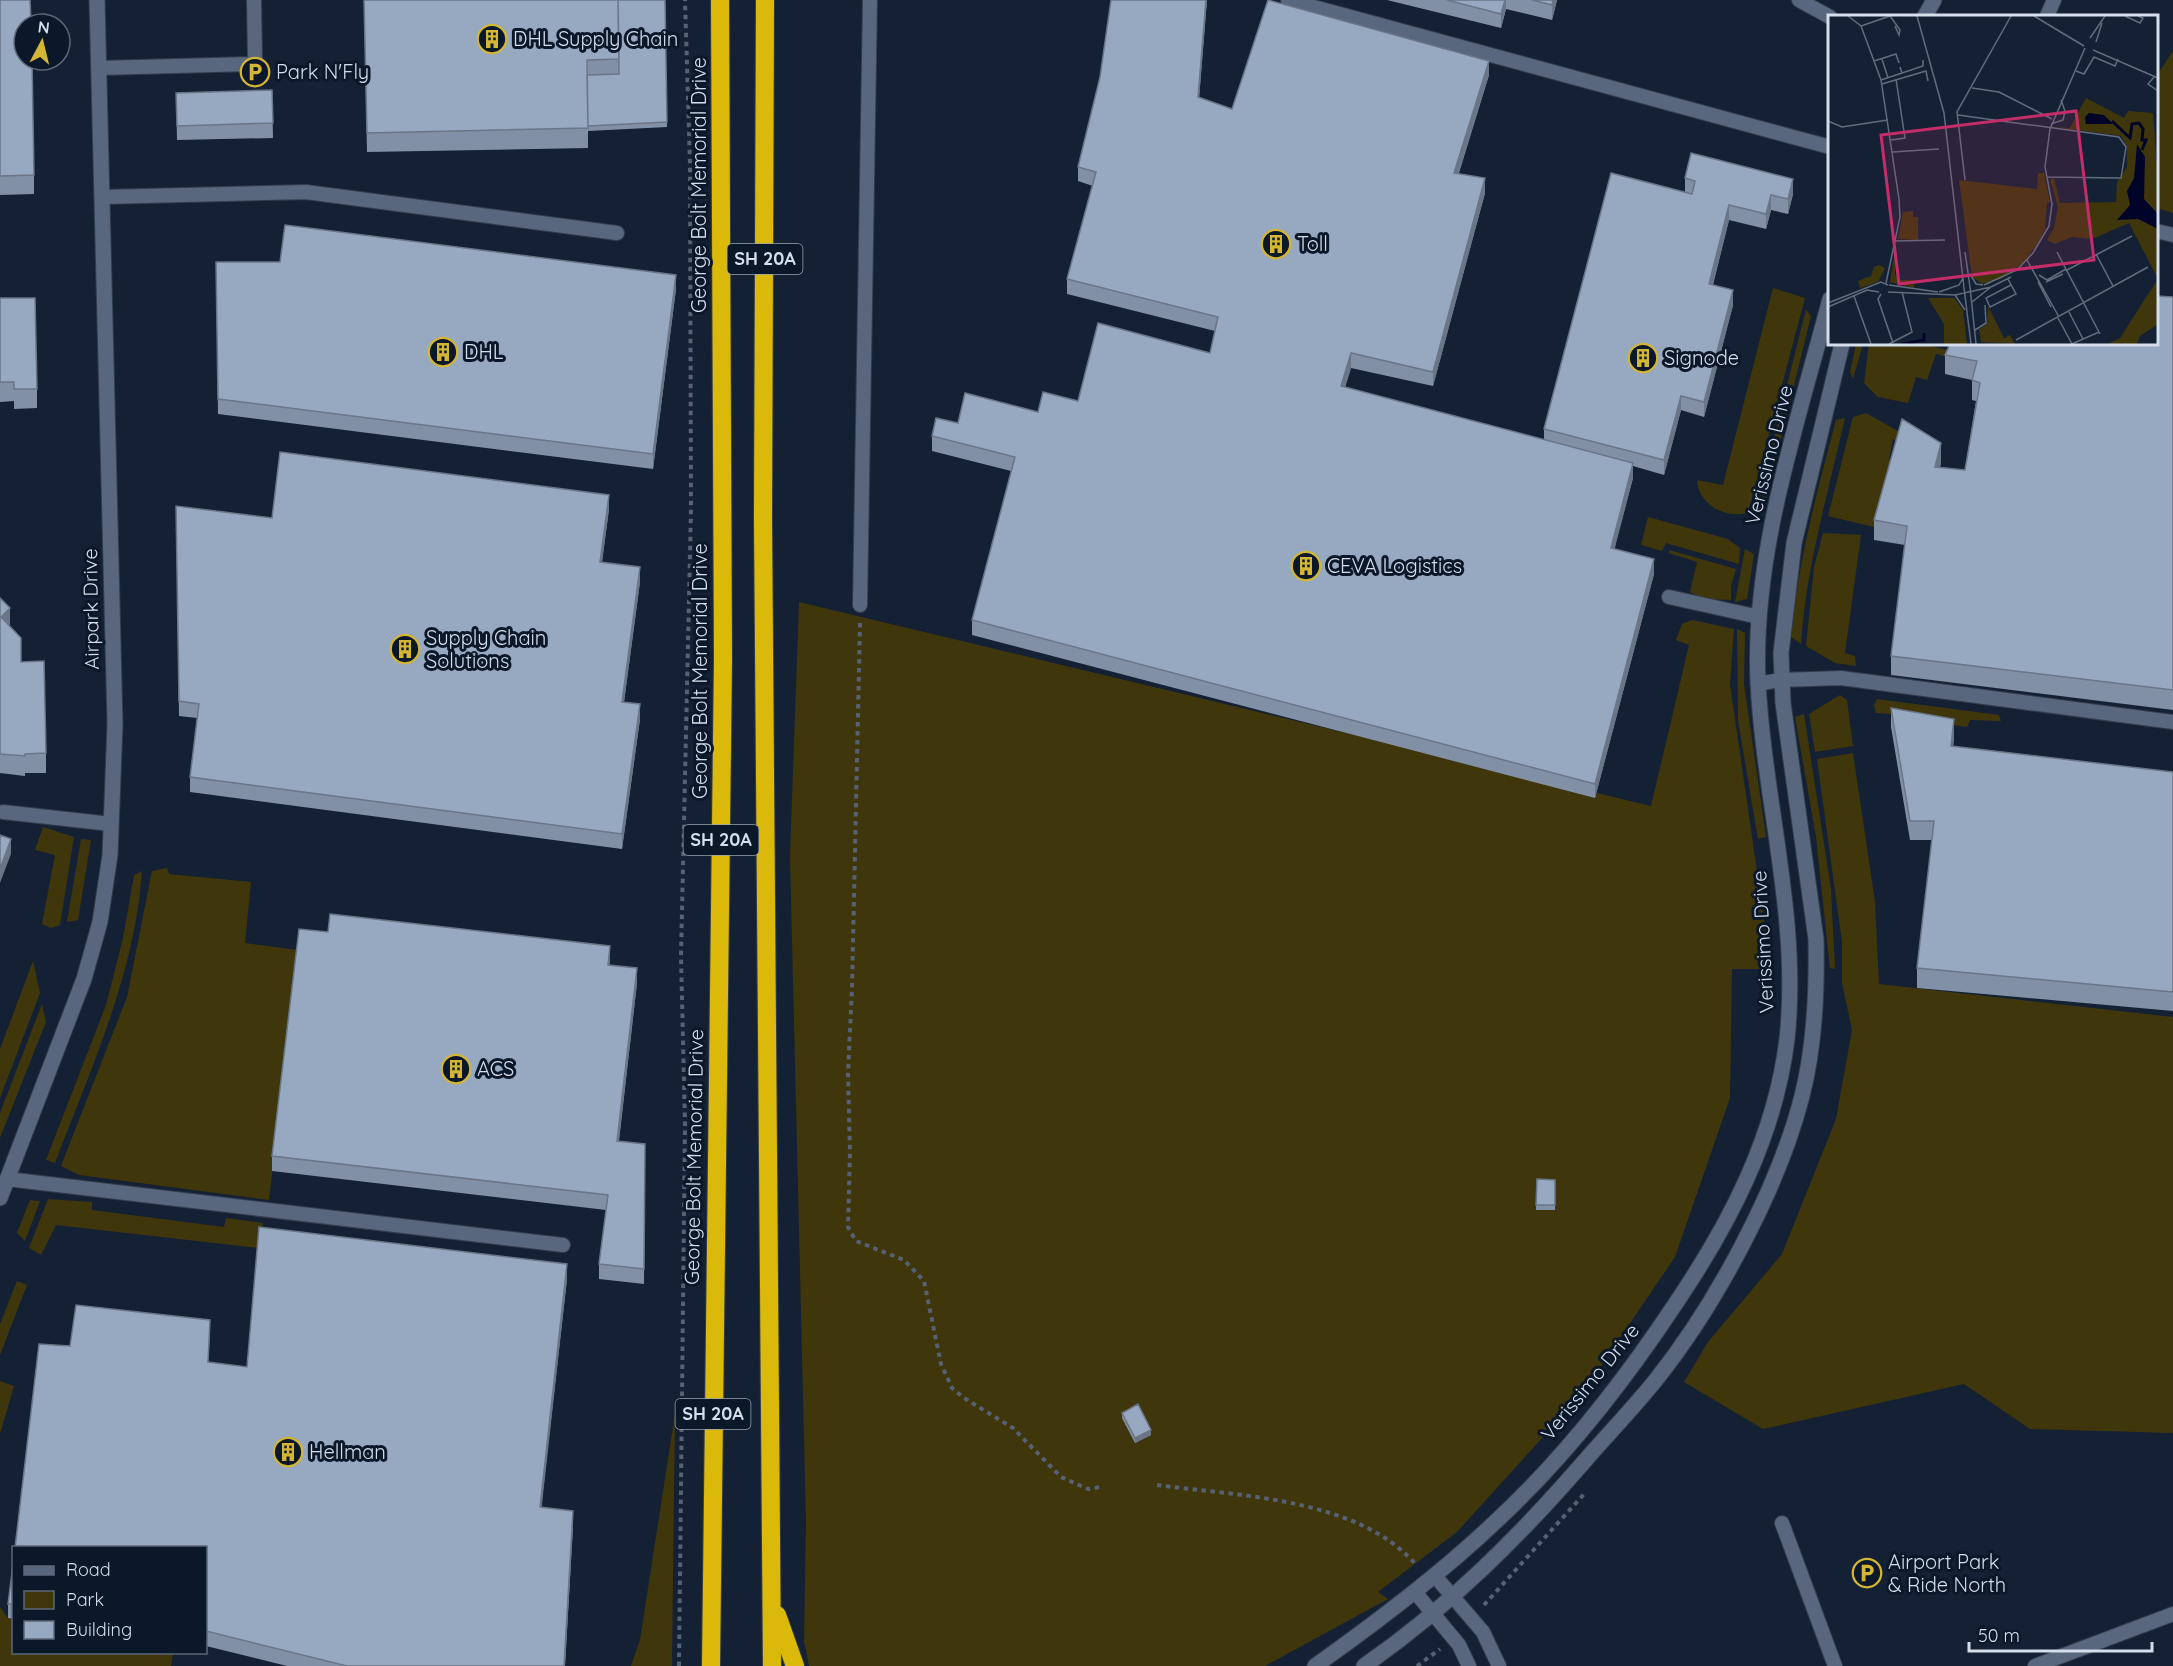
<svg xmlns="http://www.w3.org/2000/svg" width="2173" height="1666" font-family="Quicksand,sans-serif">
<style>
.green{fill:#40360c}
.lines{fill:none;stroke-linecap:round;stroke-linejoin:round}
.service-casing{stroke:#353d4d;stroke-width:16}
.tertiary-casing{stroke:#353d4d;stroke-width:17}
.motorway-casing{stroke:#353d4d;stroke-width:20}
.path{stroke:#566173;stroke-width:4;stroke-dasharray:4.5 4.5;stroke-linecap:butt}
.service{stroke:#58677e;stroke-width:14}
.tertiary{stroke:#58677e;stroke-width:15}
.motorway{stroke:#dbb90b;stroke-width:18}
.wall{fill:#8290a6}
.shaded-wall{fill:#6a7687}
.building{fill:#97a8c1;stroke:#6a7687;stroke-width:1.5}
.labels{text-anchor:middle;stroke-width:6;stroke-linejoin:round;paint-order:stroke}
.shield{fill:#0b182a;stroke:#98a3b2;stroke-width:1.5}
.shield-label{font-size:18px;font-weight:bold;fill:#d5deec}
.poi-label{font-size:20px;fill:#d5deec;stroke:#0b182a;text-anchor:start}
.street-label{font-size:20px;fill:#d5deec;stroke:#0b182a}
.inset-river{fill:none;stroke:#000428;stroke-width:3}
.inset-road{fill:none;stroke:#616d7e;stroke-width:1.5}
.view{fill:#c42c6a;fill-opacity:0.15;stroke:#c42c6a;stroke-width:3}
.inset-edge{fill:none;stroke:#d5deec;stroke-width:3}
</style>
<rect width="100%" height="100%" fill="#142134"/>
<path class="green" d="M2173 51V213L2157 208V75Z
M1773 288 1805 298 1748 513C1725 519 1698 504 1697 480L1723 485Z
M1806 309 1811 316 1765 503 1757 506Z
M1856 344H1863L1853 379 1850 372Z
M1869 344H1923L1951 351V358L1936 354 1927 380 1916 377 1908 403 1878 397 1864 383Z
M1866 413 1905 435 1904 446 1893 439 1889 459 1899 461 1882 529 1828 516 1853 417Z
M1845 418C1828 493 1806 568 1801 644L1791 637C1798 562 1817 492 1836 420Z
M1648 517 1728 539 1740 548 1739 564 1666 543 1662 551 1641 545Z
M1823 533 1861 535 1845 653 1855 656 1856 666 1835 663 1806 646 1814 567Z
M1745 549 1754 554 1747 599 1735 602Z
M1669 550 1736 569 1731 586V600L1704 599 1690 592 1697 562 1669 553Z
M799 602 1651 806 1689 645 1676 640 1682 624 1692 620 1734 629 1730 684 1771 969H1732L1730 1098 1675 1257 1582 1394 1457 1532 1378 1592 1388 1599 1265 1666H809L804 1641 806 1521 790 856Z
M1737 629 1745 633 1744 684 1766 837 1758 839 1738 720Z
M1840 695 1847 700 1853 746 1815 752 1809 714Z
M1877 699 1999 715 2001 721 1970 720 1967 727C1937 723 1907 714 1876 713L1874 705Z
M1804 714 1831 889 1835 969 1830 968 1816 837 1795 717Z
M1853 753 1875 902 1879 984 2173 1017V1433L2030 1429 1964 1384 1763 1429 1684 1382 1708 1342 1782 1254 1836 1119 1852 1030 1842 983V942L1817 759Z
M43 827 74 837 60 925 51 928 42 924 55 855 35 850Z
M81 839 91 840 78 920 67 922Z
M167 868 169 874 251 882 245 943 298 950 269 1200 79 1175 61 1166 127 997 152 871Z
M142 871C135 974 91 1068 55 1163L46 1160 106 1005 123 938 134 875Z
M33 961 40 993 0 1098V1049Z
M42 1004 46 1022 0 1138V1113Z
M48 1199 92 1202V1210L224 1227 226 1218 263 1223 258 1248 56 1225 41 1255 29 1248Z
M30 1200 40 1201 25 1241 17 1233Z
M17 1281 27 1285 0 1355V1324Z
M0 1381 14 1386 0 1434Z
M675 1414 672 1666H631L640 1640Z
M0 1607 8 1618 13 1619 14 1652 173 1653 171 1666H0Z"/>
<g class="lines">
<g class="service-casing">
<path id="service" d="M1288 0 1830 147
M1799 0 1830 17
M2047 16 2054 0
M99 68 251 64 255 59 254 0
M102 197 306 192 617 233
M2156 231 2173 235
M1669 597 1759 617
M860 605 870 0
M1758 684 1780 680 1841 678 2173 722
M3 812 111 824
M7 1179 563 1245
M1782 1523 1835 1666
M1435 1576 1483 1632 1499 1666
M1415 1592 1459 1645 1469 1666
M2035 1666 2173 1614"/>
</g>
<g class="tertiary-casing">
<path id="tertiary" d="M1925 16 1934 0
M0 1198 84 979 100 922 110 855 115 724 97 0
M1315 1666C1377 1622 1437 1577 1492 1525 1563 1460 1623 1383 1676 1303 1730 1223 1775 1137 1787 1039 1800 919 1764 801 1758 682 1752 553 1798 422 1830 299
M1364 1666C1450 1606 1521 1535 1589 1456 1611 1431 1634 1407 1655 1381 1715 1306 1778 1190 1802 1096 1815 1045 1817 992 1816 939L1783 703 1781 653 1794 543 1842 344"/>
</g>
<g class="motorway-casing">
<path id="motorway" d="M765 0 763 519 772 1666
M777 1615 795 1666
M711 1666 723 659 720 0"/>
</g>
<path class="path" d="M860 623 852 988 848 1073 850 1152 848 1227 856 1241 904 1260 924 1281 941 1364 952 1388 964 1398 1013 1428 1061 1477 1088 1489 1101 1487
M1157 1485C1239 1496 1360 1498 1417 1566
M1484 1605 1585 1493
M679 1666 685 1124 681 956 691 509 690 164 685 0
M1417 1666 1440 1649"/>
<use href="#service" class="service"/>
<use href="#tertiary" class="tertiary"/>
<use href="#motorway" class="motorway"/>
</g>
<path class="wall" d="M0 0 34 175V194L0 195Z
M364 0H665L667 127 588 131V148L367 152Z
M1111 0H1207L1199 98 1232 109 1489 75 1459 173 1485 193 1433 386 1351 368 1345 387 1544 440V429L1685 192V178L1793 194 1788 214 1771 210 1766 229 1729 220 1713 285 1733 305 1704 417 1681 410 1664 475 1633 466V478L1614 549 1654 574 1595 798 972 635V620L1011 471 932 451V436L958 423 1038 412 1078 401 1210 353 1215 331 1067 294V279L1093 186 1078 181V167L1100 77Z
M1387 0H1557L1552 20 1506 9 1501 28Z
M272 90 273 138 177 140 176 93Z
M216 262 676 289 653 469 218 414Z
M2173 297V710L1891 675V656L1905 545 1874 540V520L1941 463 1940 467 1965 470 1976 401 1972 400V380L1945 374V355Z
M0 298 37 389V408L14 409V401L0 402Z
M176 506 272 518 609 509 602 562 640 582 624 702 640 719 622 849 190 792V777L197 718 179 716Z
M0 598 21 662 46 753V773H25V776L0 773Z
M1891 708 1954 738 1953 746 2173 772V1011L1917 988V968L1932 840H1910L1891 727Z
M610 961 609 965 637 983 619 1141 645 1144 644 1284 599 1279V1264L606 1210 272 1171V1156Z
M1537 1179 1555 1180V1210H1536Z
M567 1279 541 1508 573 1526 565 1666H287L206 1646V1548L70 1346 210 1335 208 1362 247 1367Z
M1122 1413 1151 1435 1135 1443 1122 1418Z
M14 1557V1619L8 1618V1604Z"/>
<path class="shaded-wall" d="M1206 0H1207L1198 112V97Z
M1505 0H1506V9L1501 28V14Z
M1553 0H1557L1552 20V5Z
M1489 61V75L1454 187V173Z
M1485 178V193L1433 386V372Z
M1793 179V194L1788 214V199Z
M1771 195V210L1766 229V214Z
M1729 205V220L1709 299V284Z
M676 275V289L653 469V454Z
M1733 290V305L1704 417V402Z
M1351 353V368L1341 401V386Z
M1681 396V410L1664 475V460Z
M1941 443V463L1935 487V467Z
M1633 463V478L1611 563V548Z
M609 495V509L600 577V562Z
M1654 559V574L1595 798V784Z
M640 567V582L622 717V702Z
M10 608V627L1 617Z
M640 704V719L622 849V834Z
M1954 719V738L1951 766V746Z
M11 839V854L0 883V869Z
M610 946V961L608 979V965Z
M637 968V983L617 1156V1141Z
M567 1264V1279L540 1522V1507Z
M1151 1430V1435L1135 1443V1438Z
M573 1511V1526L565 1666H564Z"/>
<path class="building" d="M0 0H30L31 24H24V60H32L34 175 0 176Z
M364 0H618L619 59 587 60 588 128 367 133Z
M618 0H665L667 122 588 126 587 75 619 74Z
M1111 0H1206L1198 97 1232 109 1268 0 1489 61 1454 173 1485 178 1433 372 1351 353 1341 386 1633 463 1611 548 1654 559 1595 784 972 620 1015 457 932 436 936 418 958 423 965 393 1038 412 1043 392 1078 401 1098 323 1210 353 1218 317 1067 279 1096 172 1078 167 1100 77Z
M1447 0H1505L1501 14Z
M1532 0H1553L1552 5Z
M272 90 273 123 177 126 176 93Z
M1691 153 1793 179 1788 199 1771 195 1766 214 1729 205 1709 284 1733 290 1704 402 1681 396 1664 460 1544 429 1611 173 1692 194 1695 181 1685 178Z
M285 225 676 275 653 454 218 399 216 262H280Z
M2157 296 2173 297V690L1891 656 1907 526 1874 520 1902 419 1941 443 1935 467 1965 470 1980 383 1972 380 1977 361 1945 355 1950 344H2157Z
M0 298H35L37 389H14V382H0Z
M280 452 609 495 600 562 640 567 622 702 640 704 622 834 190 777 199 704 179 701 176 506 272 518Z
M0 598 10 608 1 617 21 638V662L44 661 46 753 25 754V756L0 754Z
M1891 708 1954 719 1951 746 2173 772V992L1917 968 1934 821H1910Z
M0 835 11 839 0 869Z
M330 914 610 946 608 965 637 968 617 1141 645 1144 644 1269 599 1264 608 1195 272 1156 299 929 328 932Z
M1537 1179 1555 1180V1205H1536Z
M259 1227 567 1264 540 1507 573 1511 564 1666H347L206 1631V1548H15L39 1344 70 1346 76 1305 210 1320 208 1362 247 1367Z
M1138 1404 1151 1430 1135 1438 1122 1413Z
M14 1557V1604H8Z"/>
<defs>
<g id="building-ring" transform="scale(1.5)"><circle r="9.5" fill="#0b182a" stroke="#d4b635" stroke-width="1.5"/><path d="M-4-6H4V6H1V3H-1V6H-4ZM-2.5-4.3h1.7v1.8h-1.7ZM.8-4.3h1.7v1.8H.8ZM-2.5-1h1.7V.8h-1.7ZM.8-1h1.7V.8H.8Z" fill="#d4b635"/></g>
<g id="parking-ring" transform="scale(1.5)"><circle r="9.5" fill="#0b182a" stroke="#d4b635" stroke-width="1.5"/><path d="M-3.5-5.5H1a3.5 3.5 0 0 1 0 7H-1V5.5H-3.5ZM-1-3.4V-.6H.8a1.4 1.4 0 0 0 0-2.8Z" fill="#d4b635"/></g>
</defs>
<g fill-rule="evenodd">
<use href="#building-ring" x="492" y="39"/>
<use href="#parking-ring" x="255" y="72"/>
<use href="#building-ring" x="1276" y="244"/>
<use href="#building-ring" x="443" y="352"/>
<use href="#building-ring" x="1643" y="358"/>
<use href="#building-ring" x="1306" y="566"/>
<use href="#building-ring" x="405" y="649"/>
<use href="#building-ring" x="456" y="1069"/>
<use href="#building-ring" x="288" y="1452"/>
<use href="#parking-ring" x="1867" y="1573"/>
</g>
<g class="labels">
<g class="shield">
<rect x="727.5" y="244" width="75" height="30" rx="4.5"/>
<rect x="683.5" y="825" width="75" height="30" rx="4.5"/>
<rect x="675.5" y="1399" width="75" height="30" rx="4.5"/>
</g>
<g class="shield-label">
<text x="765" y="265">SH 20A</text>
<text x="721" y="846">SH 20A</text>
<text x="713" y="1420">SH 20A</text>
</g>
<g class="poi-label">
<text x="513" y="46">DHL Supply Chain</text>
<text x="276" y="79">Park N'Fly</text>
<text x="1297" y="251">Toll</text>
<text x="464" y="359">DHL</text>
<text x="1664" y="365">Signode</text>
<text x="1327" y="573">CEVA Logistics</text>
<text x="426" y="645">Supply Chain<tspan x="426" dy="23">Solutions</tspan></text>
<text x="477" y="1076">ACS</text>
<text x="309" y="1459">Hellman</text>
<text x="1888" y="1569">Airport Park<tspan x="1888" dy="23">&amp; Ride North</tspan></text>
</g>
<g class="street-label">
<text transform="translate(699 185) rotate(-90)" y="7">George Bolt Memorial Drive</text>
<text transform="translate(1769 455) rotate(-76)" y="7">Verissimo Drive</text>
<text transform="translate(91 609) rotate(-91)" y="7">Airpark Drive</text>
<text transform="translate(700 671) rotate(-90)" y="7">George Bolt Memorial Drive</text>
<text transform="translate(1763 942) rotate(-93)" y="7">Verissimo Drive</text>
<text transform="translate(694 1157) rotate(-89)" y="7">George Bolt Memorial Drive</text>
<text transform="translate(1590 1382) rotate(-51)" y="7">Verissimo Drive</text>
</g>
</g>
<g transform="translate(1828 15)">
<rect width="330" height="330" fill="#142134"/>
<path d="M258 83 296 103 300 96 325 98 330 165V309L312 321 309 329H280L292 323 330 264 301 208 264 224 244 222 227 229 219 225 226 213 230 192 222 165 226 163 232 188 288 187 289 167 299 152V132L293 121 227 112 242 113ZM210 158H216L222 187 219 188 217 214 210 228 195 248 173 264 154 269 144 262 131 165 209 174ZM85 196V202H90V225L70 224 75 197ZM67 235V260L72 265H87L86 273 62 267ZM51 250 57 253 50 267 32 273 30 266 43 261 46 252ZM100 283H126L135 295 139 329H116V309ZM160 291 176 323 182 320 187 329 153 327 151 314 159 309Z" fill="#40360c"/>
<path d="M261 98 276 100 285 109H258L257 102ZM309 129 317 142 316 184 330 199V214L310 204 289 205 302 190 299 176 306 163Z" fill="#000428"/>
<path class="inset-river" d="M284 106 302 123 304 109 311 108 315 114 314 125H318L314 135M74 329 96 325V318"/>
<path class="inset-road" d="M20 1 33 11 53 65 71 184 72 202 58 268M89 1 116 98 136 273M206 1 256 31M297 1 312 8 315 3 310 1M33 11 62 1 72 15 71 20 67 11M262 23 277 1M268 27 274 8M265 35 330 63M54 44 60 63M46 46 68 39 71 48M248 56 256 59 266 42 287 51 290 44M74 58 95 51V45M327 61 320 69 330 76M53 65 74 58 72 52M54 69 98 56 100 66M144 73 171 77 224 104M130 100 291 122 298 132 293 163 218 162M0 106 14 112 60 105M223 109 235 105 237 96 233 85M63 125 77 123 68 64M64 137 111 134M137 165 129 97 183 1M67 226 117 225M137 237 142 272M229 237 272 319M268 239 285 271M199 245 231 302M239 255 304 221M142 259 148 269 155 270M211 260 219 265 238 254M180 264 188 279 162 292 158 283 183 270M210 267 223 292M218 267 235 259M61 270 110 277M156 270 189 255 205 238 221 211 224 189 217 152 222 114 257 33M142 272 148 329M136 273 143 329M60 277 127 280 163 272 183 262M111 277 131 270 135 263M53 279 50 284 65 328M127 280 137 295M26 281 43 329M144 287 163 272M0 288 53 267 60 270M0 292 39 275 51 277M241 297 255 324M230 303 244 329 271 317M147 315 158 308 157 290M188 325 320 252M61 329 84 317 74 277"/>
<path class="view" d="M248 96 266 245 71 269 53 120Z"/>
<rect width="330" height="330" class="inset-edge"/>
</g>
<rect x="12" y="1546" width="195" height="108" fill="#0b182a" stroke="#5c6778" stroke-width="1.5"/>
<rect x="24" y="1566" width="30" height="9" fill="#58677e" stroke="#5c6778" stroke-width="1.5"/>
<text x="66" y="1576" font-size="18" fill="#d5deec">Road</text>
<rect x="24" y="1591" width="30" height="18" fill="#40360c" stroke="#5c6778" stroke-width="1.5"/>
<text x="66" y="1606" font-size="18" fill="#d5deec">Park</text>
<rect x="24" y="1621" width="30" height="18" fill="#97a8c1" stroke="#5c6778" stroke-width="1.5"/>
<text x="66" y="1636" font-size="18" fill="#d5deec">Building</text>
<g transform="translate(42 42) rotate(7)"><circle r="28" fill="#0b182a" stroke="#5c6778" stroke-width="1.5"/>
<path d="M0-4.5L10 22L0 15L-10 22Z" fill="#d4b635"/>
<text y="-9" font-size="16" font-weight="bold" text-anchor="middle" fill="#d5deec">N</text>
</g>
<path d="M1969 1642v9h183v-9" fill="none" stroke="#d5deec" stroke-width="3"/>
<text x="1978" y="1642" font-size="18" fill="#d5deec" stroke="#0b182a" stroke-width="4.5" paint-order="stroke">50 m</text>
</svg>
